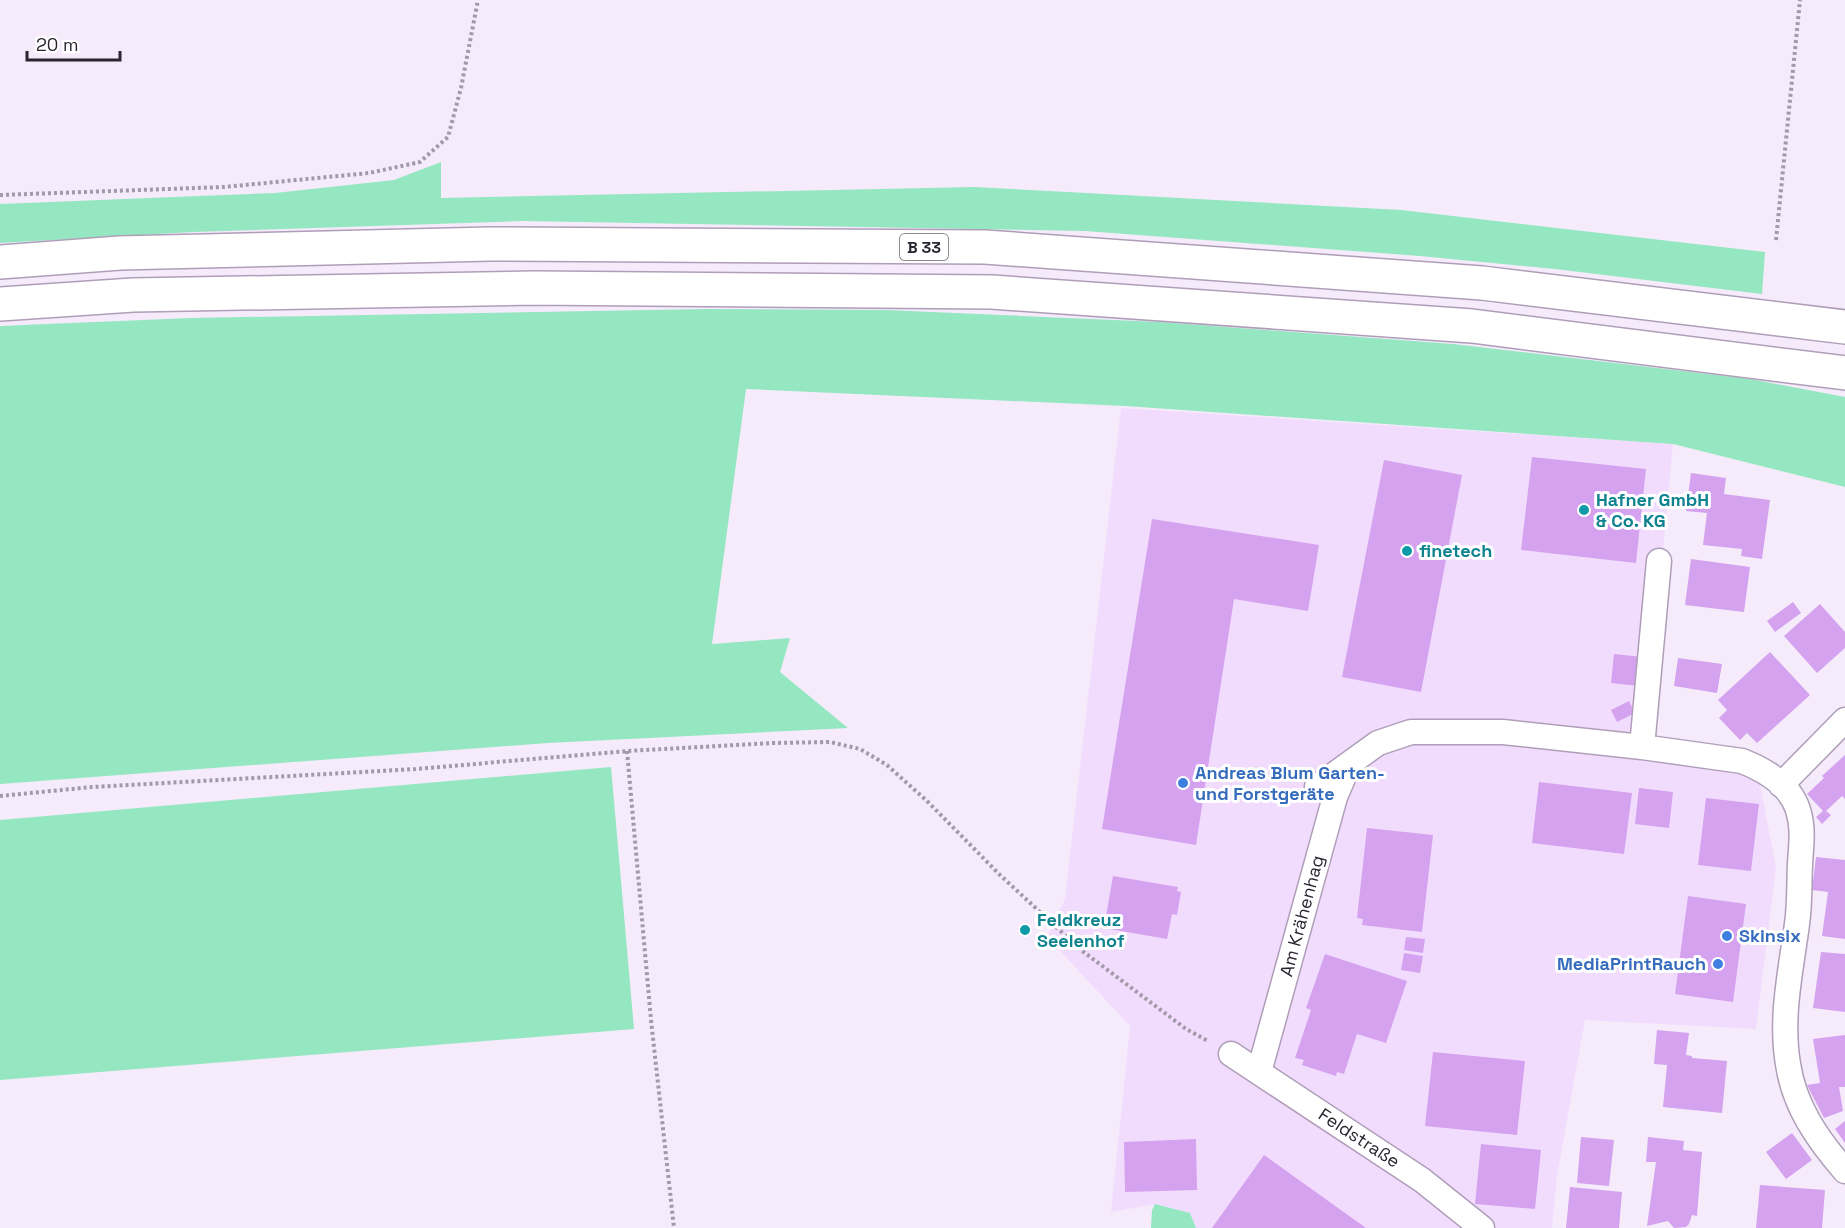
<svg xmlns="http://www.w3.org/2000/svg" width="1845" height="1228" font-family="'Space Grotesk',sans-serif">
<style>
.built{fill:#f2dcfe}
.green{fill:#94e7c1}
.building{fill:#d4a2ef}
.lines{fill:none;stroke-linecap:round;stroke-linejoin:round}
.minor-casing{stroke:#af9eb8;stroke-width:27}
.trunk-casing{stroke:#af9eb8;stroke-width:36}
.path{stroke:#a29aa8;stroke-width:4;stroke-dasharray:3 3;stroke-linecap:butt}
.minor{stroke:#fff;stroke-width:24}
.trunk{stroke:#fff;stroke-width:33}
.culture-dot{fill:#0f9aa8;stroke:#fff;stroke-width:2}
.shop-dot{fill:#3f7fe0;stroke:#fff;stroke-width:2}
.labels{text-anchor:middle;stroke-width:6;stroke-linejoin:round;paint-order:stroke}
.shield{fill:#fff;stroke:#6b666d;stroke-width:1.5}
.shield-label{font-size:16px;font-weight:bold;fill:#2b252f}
.culture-label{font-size:18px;font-weight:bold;fill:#0d838f;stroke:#fff;text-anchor:start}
.shop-label{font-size:18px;font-weight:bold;fill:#366cbe;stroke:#fff;text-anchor:start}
.street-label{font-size:18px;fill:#2b252f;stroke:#fff}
</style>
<rect width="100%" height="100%" fill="#f5ebfb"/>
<path class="built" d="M1121 408 1673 444 1646 732 1757 769 1776 867 1756 1029 1585 1020 1557 1176 1552 1228H1196L1190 1213 1156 1204 1111 1212 1130 1026 1047 937 1065 899Z"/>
<path class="green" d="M441 162V198L974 187 1401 210 1765 252 1762 294 1555 269 1420 256 1085 231 522 221 193 232 0 243V204L275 193 394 180Z
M707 309 886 310 1160 322 1453 344 1750 379 1845 397V487L1673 444 1125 406 746 389 712 644 790 638 780 672 848 728 548 743 0 784V326L191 318Z
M611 767 634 1029 0 1080V820Z
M1155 1204 1190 1213 1196 1228H1151L1152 1210Z"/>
<path class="building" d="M1532 457 1646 469 1636 563 1521 550Z
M1384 460 1462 475 1421 692 1342 677Z
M1691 473 1726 478 1724 494 1770 500 1762 559 1741 556 1742 549 1703 545 1707 513 1686 511Z
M1152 519 1319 545 1308 611 1234 599 1196 845 1102 829Z
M1691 559 1750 567 1744 612 1685 605Z
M1793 602 1801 613 1775 632 1767 621Z
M1820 604 1845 632V648L1817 673 1784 636Z
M1770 652 1810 695 1757 743 1747 733 1740 740 1719 718 1727 710 1718 700Z
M1614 654 1642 657 1639 686 1611 683Z
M1678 658 1722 664 1717 693 1674 686Z
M1629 701 1635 713 1617 722 1611 710Z
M1845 755V799L1842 796 1826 811 1831 815 1822 824 1816 817 1823 811 1807 794 1824 778 1822 776Z
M1539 782 1632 793 1624 854 1532 843Z
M1639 788 1673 792 1669 828 1635 824Z
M1706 798 1759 804 1751 871 1698 865Z
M1367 828 1433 835 1422 932 1362 925 1363 919 1357 918Z
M1816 857 1845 860V939L1822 936 1828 892 1812 890Z
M1113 876 1178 887 1177 891 1181 892 1177 915 1172 914 1167 939 1104 928Z
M1688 896 1746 904 1733 1002 1675 994Z
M1406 937 1425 939 1423 953 1404 950Z
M1821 952 1845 954V1012L1813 1008Z
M1404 953 1423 956 1420 973 1401 970Z
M1325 954 1407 981 1386 1043 1357 1034 1344 1074 1337 1072 1336 1076 1302 1065 1304 1060 1295 1058 1311 1010 1306 1008Z
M1657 1030 1689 1033 1686 1055 1692 1056V1058L1727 1061 1722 1113 1663 1107 1667 1065 1654 1064Z
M1845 1035V1087H1839L1843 1111 1824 1118 1807 1085 1820 1083 1813 1039Z
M1433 1052 1525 1061 1517 1135 1425 1126Z
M1845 1121V1143L1835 1129Z
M1792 1133 1812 1160 1786 1179 1766 1152Z
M1581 1137 1614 1140 1609 1186 1577 1183Z
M1648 1137 1684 1141 1683 1150 1702 1152 1697 1216 1692 1215 1689 1224 1686 1227 1674 1228 1668 1221 1647 1226 1656 1162H1646Z
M1196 1139 1197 1190 1125 1192 1124 1142Z
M1481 1144 1541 1150 1535 1209 1475 1204Z
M1264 1155 1366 1228H1212Z
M1760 1185 1825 1190 1822 1228H1756Z
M1570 1187 1622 1192 1619 1228H1566Z"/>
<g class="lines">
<g class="minor-casing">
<path id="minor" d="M1642 747 1659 561
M1781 785 1845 720
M1317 787 1378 743 1411 732H1503L1642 747 1742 761C1765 770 1790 784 1798 810 1804 828 1801 846 1800 864 1799 884 1800 904 1797 924 1791 970 1780 1017 1788 1064 1794 1106 1818 1140 1845 1171
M1231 1054 1422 1180 1482 1228
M1259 1072 1335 797 1349 764"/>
</g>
<g class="trunk-casing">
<path id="trunk" d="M0 262 120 253 490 244 985 247 1482 283 1845 327
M0 304 133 295 533 288 992 292 1472 326 1845 373"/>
</g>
<path class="path" d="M0 195 224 187 369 173 420 162 448 137 461 88 478 0
M1776 240 1800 0
M627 751 651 1020 674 1228
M0 796 92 787 416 769 627 751 773 743 830 742 860 749 887 765 928 802 1000 875 1081 950 1186 1029 1208 1041"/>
<use href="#minor" class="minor"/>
<use href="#trunk" class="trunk"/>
</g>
<g class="culture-dot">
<circle cx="1584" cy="510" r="6"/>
<circle cx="1407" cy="551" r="6"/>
<circle cx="1025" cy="930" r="6"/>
</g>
<g class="shop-dot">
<circle cx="1183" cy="783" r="6"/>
<circle cx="1727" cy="936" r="6"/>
<circle cx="1718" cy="964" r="6"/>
</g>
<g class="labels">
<rect class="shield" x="900" y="234" width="48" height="26" rx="4.5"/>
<g class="shield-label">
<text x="924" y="253">B 33</text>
</g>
<g class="culture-label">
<text x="1596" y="506">Hafner GmbH<tspan x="1596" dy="21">&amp; Co. KG</tspan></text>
<text x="1419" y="557">finetech</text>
<text x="1037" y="926">Feldkreuz<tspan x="1037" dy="21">Seelenhof</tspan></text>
</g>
<g class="shop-label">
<text x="1195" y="779">Andreas Blum Garten-<tspan x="1195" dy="21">und Forstgeräte</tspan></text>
<text x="1739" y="942">Skinsix</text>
<text x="1706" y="970" text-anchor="end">MediaPrintRauch</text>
</g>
<g class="street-label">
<text transform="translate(1302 916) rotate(-75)" y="6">Am Krähenhag</text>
<text transform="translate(1359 1138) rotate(33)" y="6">Feldstraße</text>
</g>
</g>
<path d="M27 51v9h93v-9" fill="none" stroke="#2b252f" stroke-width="3"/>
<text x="36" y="51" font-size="18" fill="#2b252f" stroke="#ffffff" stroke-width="4.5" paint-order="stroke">20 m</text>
</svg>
